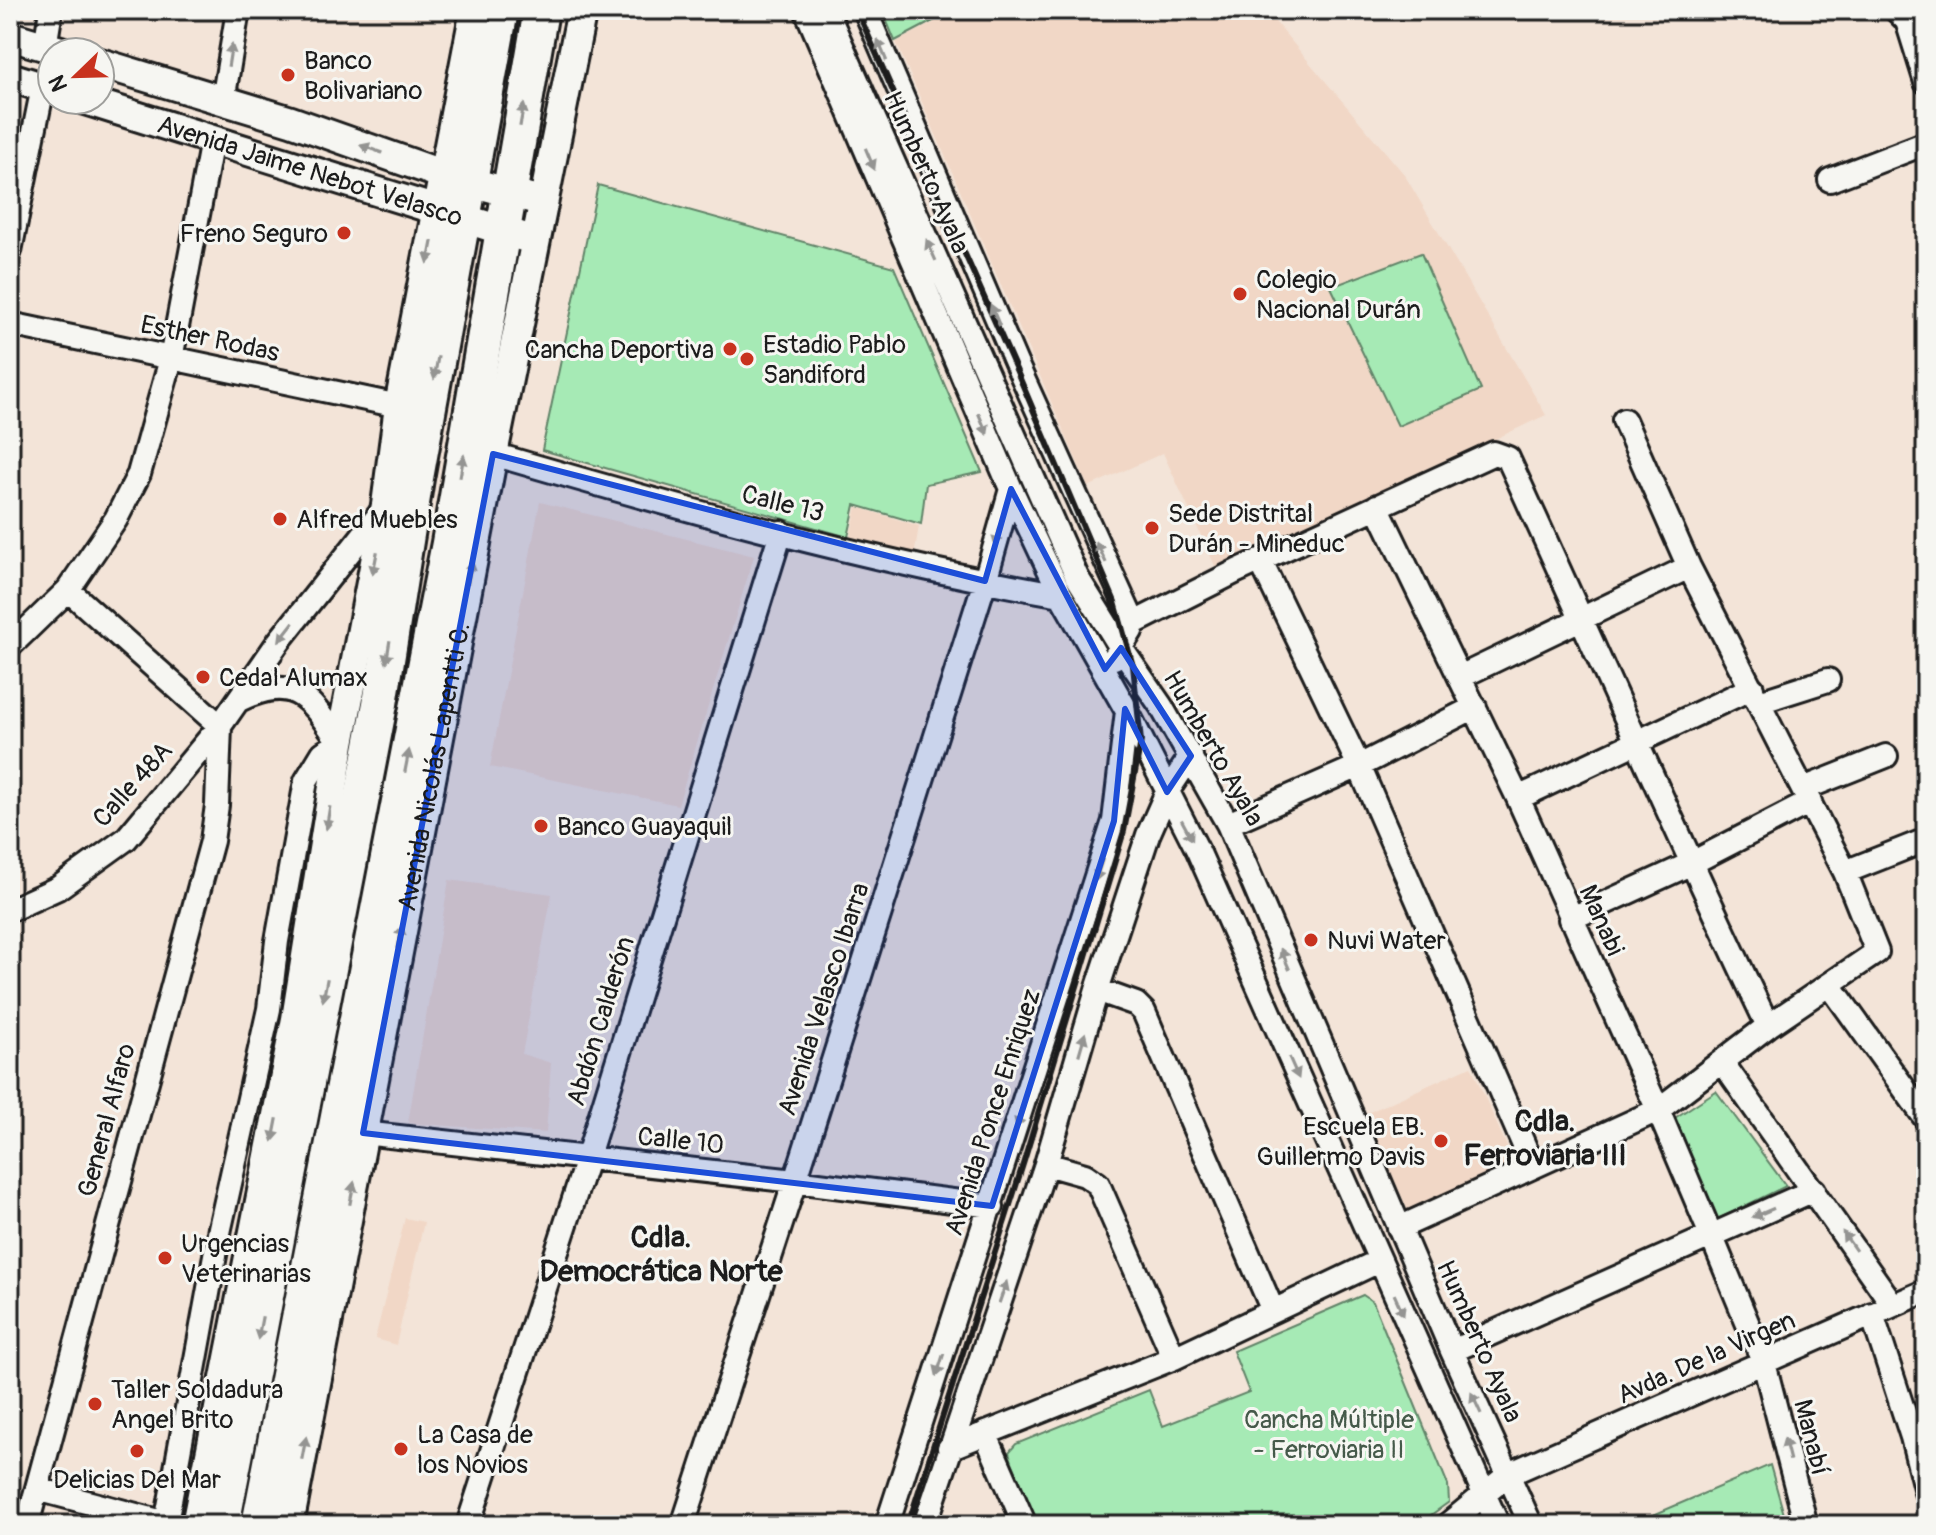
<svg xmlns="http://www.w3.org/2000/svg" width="1936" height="1535" font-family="Pangolin,sans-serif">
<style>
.built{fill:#f1d7c6}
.green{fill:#a6eab5;stroke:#618368;stroke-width:2}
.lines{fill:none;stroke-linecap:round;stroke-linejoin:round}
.minor-casing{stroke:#1c1c1c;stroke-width:28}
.major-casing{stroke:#1c1c1c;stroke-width:34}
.highway-casing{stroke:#1c1c1c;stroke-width:40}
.minor{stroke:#f6f6f2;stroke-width:22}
.major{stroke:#f6f6f2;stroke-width:28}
.highway{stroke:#f6f6f2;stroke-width:34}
.rail{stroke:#1c1c1c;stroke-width:6}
.oneway{fill:#949492}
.marked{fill:#1d4ed8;fill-opacity:0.2;stroke:#1d4ed8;stroke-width:6;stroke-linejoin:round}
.poi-dot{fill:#c8321e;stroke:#f6f6f2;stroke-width:3}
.labels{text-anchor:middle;stroke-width:6;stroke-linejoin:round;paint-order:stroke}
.poi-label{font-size:26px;fill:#1c1c1c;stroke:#f6f6f2;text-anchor:start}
.street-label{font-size:26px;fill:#1c1c1c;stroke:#f6f6f2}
.park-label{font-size:26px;fill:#455a4a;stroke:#f6f6f2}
.quarter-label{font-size:30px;font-weight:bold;fill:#1c1c1c;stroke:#f6f6f2}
</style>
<rect width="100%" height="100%" fill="#f3e4d8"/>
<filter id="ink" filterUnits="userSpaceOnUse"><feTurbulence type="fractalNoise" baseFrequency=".0125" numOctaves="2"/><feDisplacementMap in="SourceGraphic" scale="16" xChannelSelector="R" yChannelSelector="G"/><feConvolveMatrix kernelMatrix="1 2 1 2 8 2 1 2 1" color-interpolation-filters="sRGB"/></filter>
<g filter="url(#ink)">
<path class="built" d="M958 10H1265L1404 174 1546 415 1217 570 1163 453 1088 487 896 42Z
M540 502 754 556 678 805 490 767Z
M857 507 919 526 914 556 850 538Z
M449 880 552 894 522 1054 551 1063 546 1133 408 1123Z
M1471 1066 1516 1167 1410 1215 1365 1114Z
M405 1218 424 1222 396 1345 375 1339Z"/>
<path class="green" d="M882 10H954L895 41Z
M598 185 894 267 982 472 926 484 921 524 855 505 848 537 542 450Z
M1421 253 1481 390 1398 426 1331 287Z
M1716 1091 1786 1186 1714 1221 1667 1123Z
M1363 1295 1373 1302 1448 1485 1449 1502 1417 1525H1038L1012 1462 1009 1452 1016 1444 1149 1390 1163 1426 1249 1392 1233 1351Z
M1770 1465 1787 1525H1630Z"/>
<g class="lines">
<g class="minor-casing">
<path id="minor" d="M806 10 1011 489 1061 595 1127 711 1198 851 1498 1525
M826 10 1077 577 1121 648 1161 706 1228 824 1452 1351 1531 1525
M865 10 1016 363 1134 623
M1896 10 1907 21 1926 82
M45 47 51 10
M223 101 238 10
M1830 180 1926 143
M10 251 43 87
M10 324 399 406
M493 454C678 508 871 562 1061 595
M1377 506 1518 798 1658 1110 1711 1235 1764 1363 1806 1525
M1260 560 1359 766 1533 1166
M10 646 68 590 116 519 139 474 171 359 212 140
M1114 658 1131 631 1134 623 1237 571 1494 453 1508 458C1595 647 1678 838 1768 1026
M1460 677 1689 567
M1759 702 1828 680
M1803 789 1886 756
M1518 798 1752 688
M1228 824 1359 766 1475 707
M1845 872 1926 840
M10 910 58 888 126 839 220 726 279 641 386 506
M1570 919 1690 864 1810 802
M1830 985 1926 1119
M1097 990 1136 1004 1144 1012 1273 1311
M1722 1062 1893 1305
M363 1133 795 1181 992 1206
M1046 1164 1085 1175 1098 1184 1174 1358
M1399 1228 1658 1110 1768 1026 1877 952 1845 872 1689 567 1624 420
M1872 1314 1912 1437 1926 1492
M1452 1351 1814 1190
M985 1433 1025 1525
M949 1448 1174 1358 1379 1261
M37 1489 174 1525
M166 1523 220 1228 269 1009 277 941 306 781 323 753 340 743C309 698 296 673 239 700
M27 1525 212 841 217 805 220 726 68 590
M468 1525 587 1159 781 532
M683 1525 795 1181 985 581 1011 489
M887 1525 1114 821 1127 711
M925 1525 1046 1164 1097 990 1148 835 1167 792 1191 756
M1447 1525 1509 1474 1926 1291"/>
</g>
<g class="major-casing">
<g id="major">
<path d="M10 36 64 52"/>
<path d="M100 63 291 121 444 175 530 198"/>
<path d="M10 77 52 90"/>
<path id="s1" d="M85 100 523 237"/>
<path d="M196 1525 296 1019 340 743 386 505 399 406 475 10"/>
<path id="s2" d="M289 1525 493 454 582 10"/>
</g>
</g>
<g class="highway-casing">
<path id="highway" d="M222 1525 380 704 416 478 501 10
M259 1525 449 543 541 10"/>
</g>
<use href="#minor" class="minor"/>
<use href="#major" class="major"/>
<use href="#highway" class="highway"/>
<path class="rail" d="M857 10 1018 374 1115 602 1133 666 1141 741 1124 831 1024 1161 908 1525"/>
</g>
<defs><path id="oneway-solid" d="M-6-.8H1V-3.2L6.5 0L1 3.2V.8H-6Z" transform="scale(2)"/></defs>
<g class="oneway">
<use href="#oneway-solid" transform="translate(882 50) rotate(-113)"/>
<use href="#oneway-solid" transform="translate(230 55) rotate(-81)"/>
<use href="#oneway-solid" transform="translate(522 115) rotate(-80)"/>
<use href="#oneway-solid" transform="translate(371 149) rotate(-161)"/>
<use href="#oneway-solid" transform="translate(870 159) rotate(67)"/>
<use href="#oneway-solid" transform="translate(931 250) rotate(-114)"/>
<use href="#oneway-solid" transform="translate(430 252) rotate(101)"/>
<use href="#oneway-solid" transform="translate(995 315) rotate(-113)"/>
<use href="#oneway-solid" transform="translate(436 368) rotate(100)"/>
<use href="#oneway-solid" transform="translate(983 424) rotate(67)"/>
<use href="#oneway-solid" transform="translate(462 466) rotate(-80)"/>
<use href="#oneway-solid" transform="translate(998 535) rotate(106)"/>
<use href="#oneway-solid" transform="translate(1101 552) rotate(-115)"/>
<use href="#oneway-solid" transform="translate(375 563) rotate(101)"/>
<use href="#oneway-solid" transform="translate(470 572) rotate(-79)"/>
<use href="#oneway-solid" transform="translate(286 632) rotate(128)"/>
<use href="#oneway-solid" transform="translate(388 652) rotate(99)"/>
<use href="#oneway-solid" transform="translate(407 761) rotate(-79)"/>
<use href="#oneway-solid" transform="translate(328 818) rotate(99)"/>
<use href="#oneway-solid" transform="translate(1187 830) rotate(62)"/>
<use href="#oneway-solid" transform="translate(1099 870) rotate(108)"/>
<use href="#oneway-solid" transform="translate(400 937) rotate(-79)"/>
<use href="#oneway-solid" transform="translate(1285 959) rotate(-113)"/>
<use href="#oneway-solid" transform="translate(325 990) rotate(101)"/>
<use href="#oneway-solid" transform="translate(1082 1044) rotate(-74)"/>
<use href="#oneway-solid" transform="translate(1294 1068) rotate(66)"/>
<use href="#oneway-solid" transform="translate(1020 1117) rotate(108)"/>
<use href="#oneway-solid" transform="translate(275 1130) rotate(101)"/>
<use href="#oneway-solid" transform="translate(352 1193) rotate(-79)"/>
<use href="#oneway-solid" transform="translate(1763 1213) rotate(157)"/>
<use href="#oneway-solid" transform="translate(1849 1241) rotate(-125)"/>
<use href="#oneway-solid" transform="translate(1003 1292) rotate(-71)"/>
<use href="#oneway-solid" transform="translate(1399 1305) rotate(66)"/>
<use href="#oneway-solid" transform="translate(260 1328) rotate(101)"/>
<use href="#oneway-solid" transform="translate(940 1365) rotate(108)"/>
<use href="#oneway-solid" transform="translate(1476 1403) rotate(-115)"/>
<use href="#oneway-solid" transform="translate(304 1448) rotate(-79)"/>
<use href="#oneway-solid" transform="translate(1787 1449) rotate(-104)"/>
</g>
</g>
<path class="marked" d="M493 454 985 581 1011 489 1105 669 1121 648 1191 756 1167 792 1125 709 1114 821 992 1206 363 1133Z"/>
<g class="poi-dot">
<circle cx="288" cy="75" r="8"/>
<circle cx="344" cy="233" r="8"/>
<circle cx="1240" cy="294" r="8"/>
<circle cx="730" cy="349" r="8"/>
<circle cx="747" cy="359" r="8"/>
<circle cx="280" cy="519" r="8"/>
<circle cx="1152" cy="528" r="8"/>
<circle cx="203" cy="677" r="8"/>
<circle cx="541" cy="826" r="8"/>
<circle cx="1311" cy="940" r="8"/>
<circle cx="1441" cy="1141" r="8"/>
<circle cx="165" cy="1258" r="8"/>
<circle cx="95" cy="1404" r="8"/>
<circle cx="401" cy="1449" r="8"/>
<circle cx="137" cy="1451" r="8"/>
</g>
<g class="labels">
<g class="poi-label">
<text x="304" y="69">Banco<tspan x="304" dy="30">Bolivariano</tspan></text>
<text x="328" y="242" text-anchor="end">Freno Seguro</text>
<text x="1256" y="288">Colegio<tspan x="1256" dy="30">Nacional Durán</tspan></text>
<text x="763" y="353">Estadio Pablo<tspan x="763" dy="30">Sandiford</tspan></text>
<text x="714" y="358" text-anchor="end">Cancha Deportiva</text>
<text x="1168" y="522">Sede Distrital<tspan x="1168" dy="30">Durán - Mineduc</tspan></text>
<text x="296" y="528">Alfred Muebles</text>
<text x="219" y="686">Cedal Alumax</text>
<text x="557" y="835">Banco Guayaquil</text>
<text x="1327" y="949">Nuvi Water</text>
<text x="1425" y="1135" text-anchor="end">Escuela EB.<tspan x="1425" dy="30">Guillermo Davis</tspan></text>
<text x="181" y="1252">Urgencias<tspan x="181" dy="30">Veterinarias</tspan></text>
<text x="111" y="1398">Taller Soldadura<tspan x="111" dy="30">Angel Brito</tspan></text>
<text x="417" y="1443">La Casa de<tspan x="417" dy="30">los Novios</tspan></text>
<text x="137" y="1488" text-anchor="middle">Delicias Del Mar</text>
</g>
<g class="street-label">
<text dy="9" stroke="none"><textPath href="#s1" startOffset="236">Avenida Jaime Nebot Velasco</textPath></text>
<text transform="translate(927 172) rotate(66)" y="9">Humberto Ayala</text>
<text transform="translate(210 338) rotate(12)" y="9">Esther Rodas</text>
<text transform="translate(783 503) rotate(14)" y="9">Calle 13</text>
<text transform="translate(1214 748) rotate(60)" y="9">Humberto Ayala</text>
<text dy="9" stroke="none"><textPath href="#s2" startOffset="772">Avenida Nicolás Lapentti C.</textPath></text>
<text transform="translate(132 784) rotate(-48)" y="9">Calle 48A</text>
<text transform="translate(1602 920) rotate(66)" y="9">Manabi</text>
<text transform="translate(823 999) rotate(-72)" y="9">Avenida Velasco Ibarra</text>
<text transform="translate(600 1021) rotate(-73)" y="9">Abdón Calderón</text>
<text transform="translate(992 1112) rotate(-72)" y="9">Avenida Ponce Enriquez</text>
<text transform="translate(106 1120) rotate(-75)" y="9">General Alfaro</text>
<text transform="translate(681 1140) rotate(6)" y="9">Calle 10</text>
<text transform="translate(1480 1341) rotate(66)" y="9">Humberto Ayala</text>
<text transform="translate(1706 1357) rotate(-24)" y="9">Avda. De la Virgen</text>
<text transform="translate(1812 1437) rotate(76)" y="9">Manabí</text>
</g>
<g class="park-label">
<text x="1329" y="1428">Cancha Múltiple<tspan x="1329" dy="30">- Ferroviaria II</tspan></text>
</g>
<g class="quarter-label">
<text x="1545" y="1131">Cdla.<tspan x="1545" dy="34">Ferroviaria III</tspan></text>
<text x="661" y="1247">Cdla.<tspan x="661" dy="34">Democrática Norte</tspan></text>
</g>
</g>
<rect width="1936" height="1535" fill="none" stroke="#f6f6f2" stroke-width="40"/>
<rect x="20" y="20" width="1896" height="1495" fill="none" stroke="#1c1c1c" stroke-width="3" filter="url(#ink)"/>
<g transform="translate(76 76) rotate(247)"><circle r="38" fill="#f6f6f2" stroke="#9f9f9c" stroke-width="2"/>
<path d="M0-6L14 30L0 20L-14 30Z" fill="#c8321e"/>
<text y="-12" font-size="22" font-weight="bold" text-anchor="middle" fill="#1c1c1c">N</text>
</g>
</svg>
